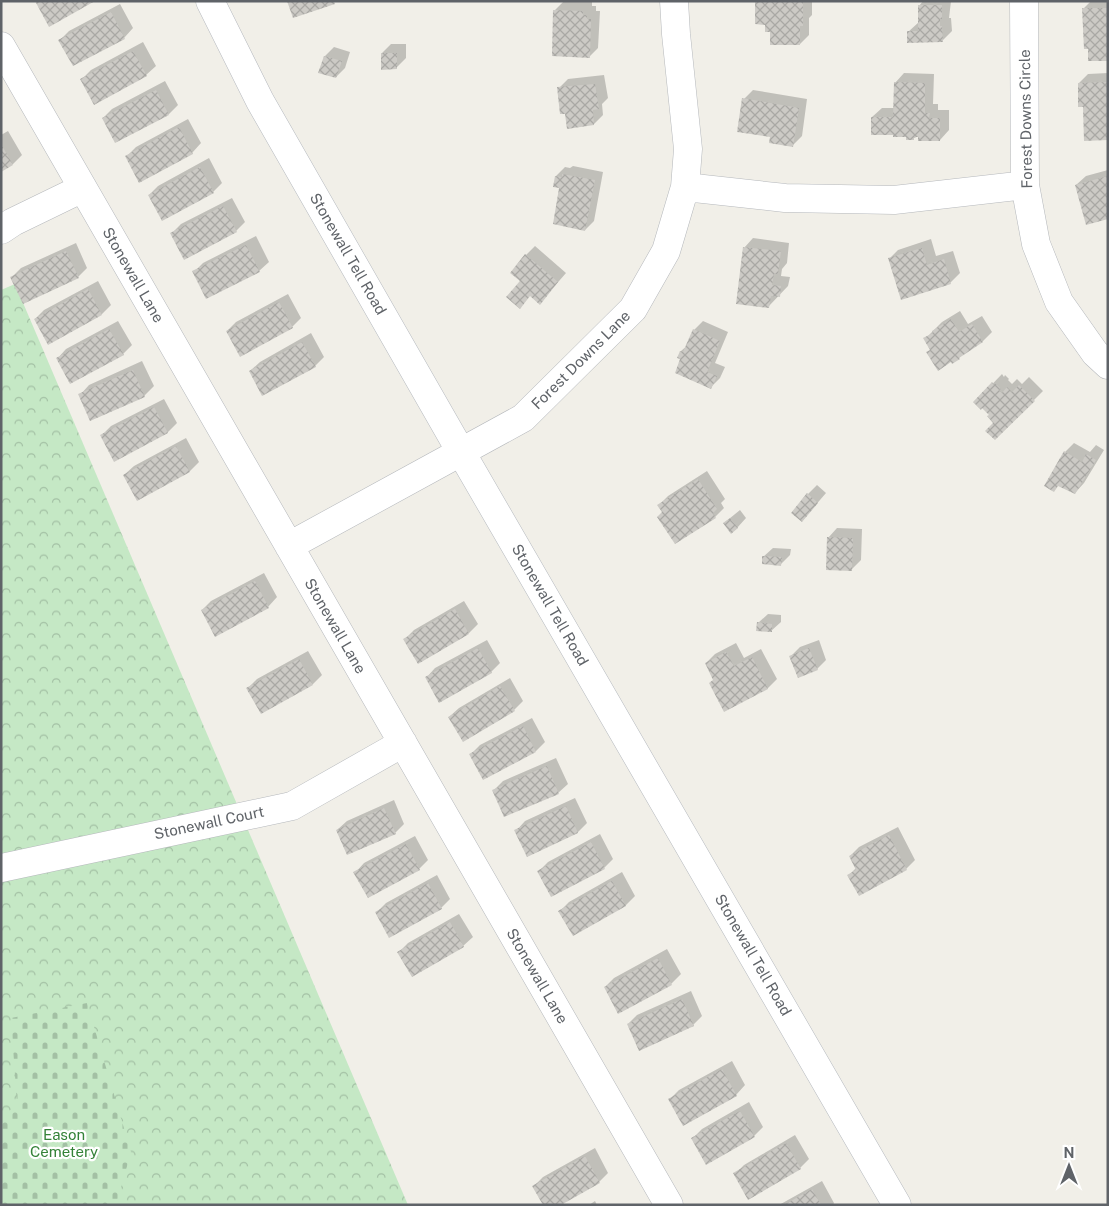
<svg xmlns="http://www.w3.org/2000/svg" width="1109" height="1206" font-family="'Public Sans',sans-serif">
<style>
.forest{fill:url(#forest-crowns)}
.cemetery{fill:url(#cemetery-stones)}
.shadow{fill:#0003}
.building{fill:url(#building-cross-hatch)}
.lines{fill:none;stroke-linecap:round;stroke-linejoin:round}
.street-casing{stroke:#b5b8bc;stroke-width:29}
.secondary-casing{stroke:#b6babf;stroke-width:29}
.street{stroke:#fff;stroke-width:28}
.secondary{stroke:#fff;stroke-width:28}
.labels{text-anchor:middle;stroke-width:4.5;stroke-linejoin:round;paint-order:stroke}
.street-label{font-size:15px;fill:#5f6368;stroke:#fff}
.park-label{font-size:15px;fill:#348238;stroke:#fff}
</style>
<defs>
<pattern id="forest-crowns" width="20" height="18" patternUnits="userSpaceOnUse" patternTransform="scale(1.25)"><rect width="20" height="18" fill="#c5e8c5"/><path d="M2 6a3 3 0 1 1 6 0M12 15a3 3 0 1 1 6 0" fill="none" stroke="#a3c0a4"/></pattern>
<pattern id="cemetery-stones" width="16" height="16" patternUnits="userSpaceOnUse" patternTransform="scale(1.25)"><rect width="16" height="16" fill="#c5e8c5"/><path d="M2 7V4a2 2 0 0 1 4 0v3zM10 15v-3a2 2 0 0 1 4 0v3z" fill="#a3c0a4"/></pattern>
<pattern id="building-cross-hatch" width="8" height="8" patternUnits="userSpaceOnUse" patternTransform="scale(1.25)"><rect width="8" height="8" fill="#cccac5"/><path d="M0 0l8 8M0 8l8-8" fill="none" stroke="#a9a8a4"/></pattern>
</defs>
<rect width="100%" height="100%" fill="#f1efe8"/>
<path class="forest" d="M15 284 408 1205H1V290Z"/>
<path class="cemetery" d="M87 1003 131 1152 116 1205H1V1119L17 1104 11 1018Z"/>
<path class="shadow" d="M564 1 592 2V6H596V11H600L598 48 589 57 555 10Z
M757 1H812V15L809 18V35L800 44 771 31Z
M923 1H951L949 18H951L952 31 942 41 908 32 919 22V6Z
M1091 1H1108V59L1084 8Z
M120 4 133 28 124 38 60 40 69 31Z
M143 42 156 66 146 75 82 79 91 70Z
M391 44H406V58L397 67 382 53Z
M334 47 350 52 345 68 336 77 325 56Z
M904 73 934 74 933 104H938V110H949V130L940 140 919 136 914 138 872 117 882 108H895V83Z
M1108 73V139L1085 106 1079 83 1088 74Z
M604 75 608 98 602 104 603 115 594 124 566 113 559 88 568 79Z
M165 81 178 105 169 114 116 142 103 118 112 109Z
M753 90 807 99 802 136 793 145 772 136 744 99Z
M188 119 201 143 192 153 126 157 136 147Z
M8 131 22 155 13 164 1 171V135Z
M209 158 222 183 213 192 149 195 158 186Z
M573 166 603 172 594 221 585 230 556 176 565 167 570 168Z
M1108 170V218L1076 185 1086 176Z
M232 198 245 222 236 231 172 233 181 224Z
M256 236 269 262 259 271 194 272 203 263Z
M753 238 789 243 787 263 782 269 781 276 790 277 788 286 769 306 744 248Z
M931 239 936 256 953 251 960 273 950 283 889 259 898 250Z
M76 243 87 268 78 277H12L21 268Z
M535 246 566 273 540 303 521 281 526 255Z
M98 281 111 305 102 314 49 343 35 319 44 310Z
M288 294 301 318 292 327 227 331 236 322Z
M960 311 968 324 982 316 992 332 983 341 965 352 959 358 931 349 925 339 942 322Z
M118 321 132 345 123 354 57 359 66 349Z
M703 321 728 332 715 363 725 367 720 378 711 387 682 358 679 357 681 351 688 345 694 330Z
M311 333 324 357 315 366 250 371 260 362Z
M142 361 154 386 144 396 80 395 89 385Z
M1002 374 1004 377 1005 375 1009 379 1008 380 1012 384 1017 379 1022 384 1029 377 1043 391 995 439V423L991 415 975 402Z
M164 399 177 423 168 432 102 435 111 426Z
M186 438 199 462 190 471 137 499 124 475 134 466Z
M1074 443 1090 452 1096 445 1104 450 1084 483 1075 493 1059 485 1046 486 1065 452Z
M707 471 725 499 721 503 724 508 715 517 663 512 659 505 668 496Z
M817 485 826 493 802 521 808 494Z
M740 510 746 518 737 528 724 523Z
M837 528 862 529 861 560 852 569 828 538Z
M773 548 791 549 790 555 781 564 763 557Z
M264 573 277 597 268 607 202 610 211 601Z
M464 601 478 624 469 633 418 662 405 639 414 630Z
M768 614 781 615V622L771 631 758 623Z
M487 640 500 663 491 672 426 678 435 668Z
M819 640 826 660 817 669 791 656 800 647Z
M736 643 744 658 761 649 777 679 768 688 725 710 714 679 706 663 715 654Z
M308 651 322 675 313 684 262 712 248 688 257 679Z
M510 678 523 701 514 710 463 740 449 717 459 708Z
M532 718 545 742 536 751 471 754 480 745Z
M556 758 568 784 558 793 494 790 503 781Z
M575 798 587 823 578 832 528 856 516 831 525 821Z
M394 800 404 824 395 833 337 830 347 821Z
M898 827 915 860 906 869 849 875 856 868 850 856 859 847Z
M600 834 613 859 604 868 539 871 548 862Z
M415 836 428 860 419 869 355 873 364 863Z
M622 872 635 896 626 905 573 934 560 911 569 902Z
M437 875 450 899 441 908 377 912 386 903Z
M459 914 473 937 463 946 399 952 408 943Z
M667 949 681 974 671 984 619 1012 605 987 614 978Z
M691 991 702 1016 693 1025 628 1024 637 1015Z
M732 1061 745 1085 736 1095 683 1124 670 1099 679 1090Z
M749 1102 763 1127 754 1136 692 1139 702 1129Z
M795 1135 809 1159 800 1168 735 1174 744 1165Z
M595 1148 608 1173 599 1182 534 1186 543 1177Z
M822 1181 834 1203 833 1205H779Z
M595 1201 597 1205H589Z"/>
<path class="building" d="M35 1H95L49 27Z
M287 1H334L335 4 293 18Z
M755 1H803V26H800V45H770V32H765V25L755 24Z
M918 5H942V19H940V26H942L943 42 907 43V31H918Z
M1082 8H1108V61H1088V49H1084Z
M553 10 583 11V15H587V19H591L590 58 552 56Z
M111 12 125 39 73 66 58 40Z
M133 51 147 76 94 105 80 79Z
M381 53H397V69L381 70Z
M324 56 342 61 336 78 318 73Z
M894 82 925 83V113H930L929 118H940V141H918V137H914V140H906V137H893V135H871V117H893Z
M1108 82V140L1084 141 1083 107H1078V83Z
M595 84 599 109 593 110 594 125 567 129 565 114H560L557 87Z
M156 90 169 115 115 143 102 118Z
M742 98 799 108 793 147 769 143 770 137 737 132Z
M179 127 193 154 139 183 125 156Z
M1 144 13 165 1 172Z
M200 167 214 193 162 221 148 195Z
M562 174 595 180 585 231 553 224 559 188 553 187 555 176 562 177Z
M1108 176V219L1086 225 1075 185Z
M223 206 237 232 184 260 170 233Z
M246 245 260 272 206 299 192 271Z
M743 247 781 251 778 274H774L772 285 781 286 780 297 771 296 769 308 736 304Z
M922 248 927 265 944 259 951 284 901 300 888 258Z
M66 251 79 278 23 304 10 277Z
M525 254 558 282 540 305 530 296 520 309 506 297 520 281 510 273Z
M88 289 102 315 48 345 34 319Z
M279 302 293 328 240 357 226 331Z
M951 319 959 332 972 324 983 342 959 358 960 359 952 364 951 362 938 371 926 352 930 350 923 338 933 333 932 331Z
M109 329 124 355 70 384 56 358Z
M693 329 720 341 707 372 717 376 711 389 675 373 680 359 677 358 680 351 683 352Z
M302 342 316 367 262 396 249 371Z
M133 370 145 397 90 421 78 394Z
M992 382 994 385 995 383 1001 389 999 390 1002 393 1007 387 1012 392 1019 385 1035 401 995 440 985 431 993 423 987 416 989 415 982 408 981 410 973 402Z
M154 407 168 433 114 462 100 435Z
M176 446 190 472 137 501 123 475Z
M1064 451 1082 462 1086 454 1096 460 1075 494 1058 486 1054 492 1044 486Z
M698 479 717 509 713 513 716 518 675 544 657 517 662 512 657 505Z
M807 493 818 503 802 522 791 513Z
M730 518 738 528 731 534 723 523Z
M827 537 853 538 852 571 826 570Z
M762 556 782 557 781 566 762 564Z
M255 581 269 608 215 637 201 610Z
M455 609 469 634 418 664 403 639Z
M757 622 772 624V632L756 631Z
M478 648 492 673 439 703 425 677Z
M809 648 818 670 798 678 789 656Z
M726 652 734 666 752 657 768 689 724 712 709 683 713 680 705 663Z
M299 659 313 685 261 714 246 688Z
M500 686 515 711 463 742 448 717Z
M523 726 536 752 483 780 469 754Z
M547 766 559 794 504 817 492 790Z
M566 806 578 833 527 857 514 830Z
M384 808 396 834 347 855 336 830Z
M889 835 907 870 859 896 847 875 856 870 849 856Z
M591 842 605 869 551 897 537 871Z
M406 844 420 870 368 898 353 872Z
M612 881 626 906 573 936 558 911Z
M428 883 442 909 389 938 375 912Z
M450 922 464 947 412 977 397 952Z
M658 958 672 985 618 1014 604 987Z
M682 999 694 1026 639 1051 627 1024Z
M722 1069 737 1096 683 1126 668 1099Z
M740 1111 755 1137 706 1165 691 1138Z
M786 1143 801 1169 748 1200 733 1173Z
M585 1156 600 1183 561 1205H543L532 1186Z
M812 1189 821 1205H784Z"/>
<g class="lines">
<g class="street-casing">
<path id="street" d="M1024 1 1025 185 1036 244 1059 302 1095 353 1108 365
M1 46 669 1205
M685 187 785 198 894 200 1025 185
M1 230 13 222 83 188
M289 546 523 418 633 309 666 251 685 187 688 149 676 34 674 1
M1 868 292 806 403 743"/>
</g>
<g class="secondary-casing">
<path id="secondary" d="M210 1 260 101 461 452 897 1205"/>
</g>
<use href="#street" class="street"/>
<use href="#secondary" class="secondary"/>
</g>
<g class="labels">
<g class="street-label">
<text transform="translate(1026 119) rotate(-91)" y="5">Forest Downs Circle</text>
<text transform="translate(348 254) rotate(60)" y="5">Stonewall Tell Road</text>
<text transform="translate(133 275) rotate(60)" y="5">Stonewall Lane</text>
<text transform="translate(581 360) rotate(-45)" y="5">Forest Downs Lane</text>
<text transform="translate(550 605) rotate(60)" y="5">Stonewall Tell Road</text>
<text transform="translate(335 626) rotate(60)" y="5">Stonewall Lane</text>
<text transform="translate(209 823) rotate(-12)" y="5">Stonewall Court</text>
<text transform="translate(753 955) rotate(60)" y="5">Stonewall Tell Road</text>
<text transform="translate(537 976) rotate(60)" y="5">Stonewall Lane</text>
</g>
<g class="park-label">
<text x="64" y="1140">Eason<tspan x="64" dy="17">Cemetery</tspan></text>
</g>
</g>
<rect width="1109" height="1206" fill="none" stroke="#5f6368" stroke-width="5"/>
<g transform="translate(1069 1166)" stroke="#ffffff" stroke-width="4" paint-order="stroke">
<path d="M0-4L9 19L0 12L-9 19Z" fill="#5f6368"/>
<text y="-8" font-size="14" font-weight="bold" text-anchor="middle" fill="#5f6368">N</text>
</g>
</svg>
